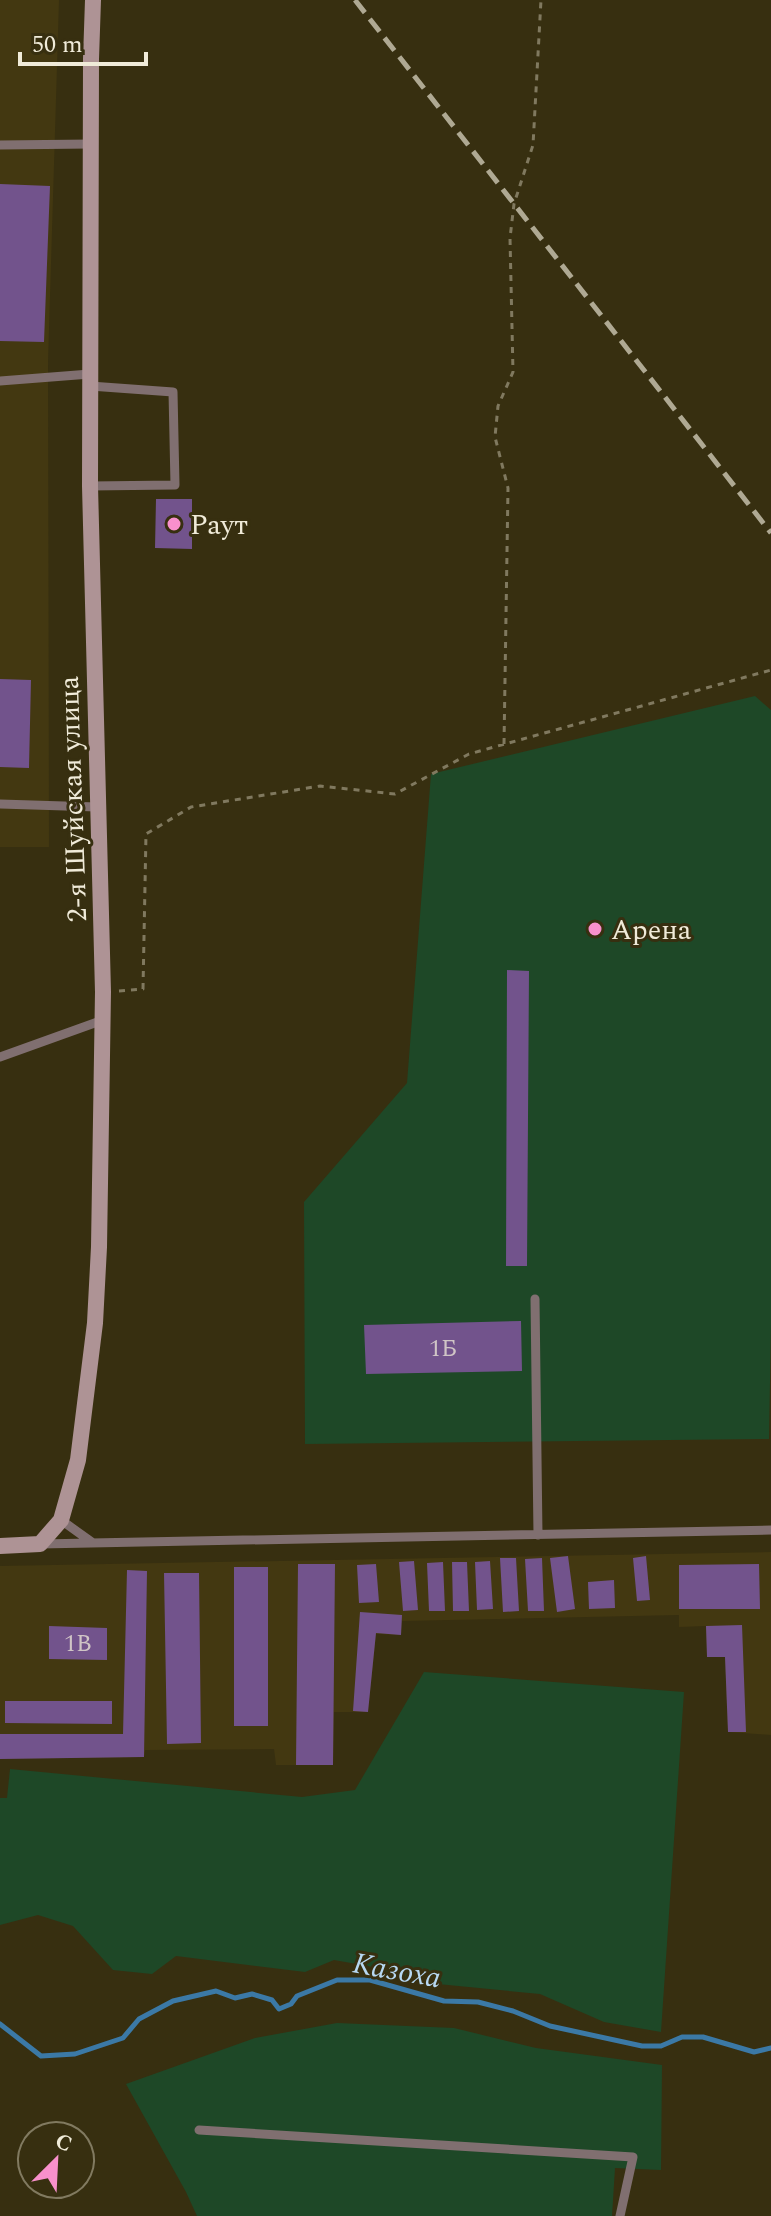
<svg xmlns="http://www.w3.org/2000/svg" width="771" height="2216" font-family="Spectral,serif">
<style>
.built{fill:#433811}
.green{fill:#1e4827}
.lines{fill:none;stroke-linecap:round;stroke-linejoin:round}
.stream{stroke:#3b79a6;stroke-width:5}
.building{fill:#72538c}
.path{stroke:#80795f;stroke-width:3;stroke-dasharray:6 6;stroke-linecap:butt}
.lane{stroke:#806f70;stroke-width:9}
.secondary{stroke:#ae9395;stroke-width:16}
.rail{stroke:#afa993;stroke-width:5;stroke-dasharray:16 8;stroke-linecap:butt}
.poi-dot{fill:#f890cc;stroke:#372f10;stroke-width:3}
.labels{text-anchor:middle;stroke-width:6;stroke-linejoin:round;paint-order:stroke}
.number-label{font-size:24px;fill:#d0c5c6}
.poi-label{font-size:28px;fill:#f0ebd9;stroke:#372f10;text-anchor:start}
.street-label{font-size:28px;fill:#f0ebd9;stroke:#372f10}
.water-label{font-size:30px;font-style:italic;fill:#b7d8f2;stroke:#372f10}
</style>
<rect width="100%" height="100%" fill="#372f10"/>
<path class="built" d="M0 0H59L48 363 49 847H0Z
M771 1552V1735L728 1732 725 1657H707L706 1626 679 1627V1615L402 1621 401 1635 376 1634 368 1712H334L333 1765H276L274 1749 145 1750 144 1757 0 1759V1566Z"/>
<path class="green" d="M755 696 771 710V1325L769 1439 305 1444 304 1202 407 1083 431 774Z
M424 1672 684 1692 661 2032 604 2022 540 1994 417 1982 368 1966 334 1960 305 1972 176 1956 152 1974 113 1970 73 1926 38 1915 0 1925V1798H7L10 1769 302 1797 355 1790Z
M337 2023 454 2028 536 2048 662 2065 661 2170 615 2168 612 2216H197L186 2192 126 2084 255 2038Z"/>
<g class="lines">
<path class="stream" d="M0 2024 41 2056 75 2054 123 2038 139 2019 173 2001 216 1991 235 1998 252 1994 272 2000 279 2009 291 2004 297 1996 337 1980H370L444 2001 478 2002 513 2011 550 2026 642 2046H661L682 2037H703L754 2052 771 2048"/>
</g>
<path class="building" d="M0 184 50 186 44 342 0 341Z
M156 499H192V549L155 548Z
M0 679 31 680 29 768 0 767Z
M507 970 529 971 527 1266H506Z
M521 1321 522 1371 366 1374 364 1325Z
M568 1556 575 1609 557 1612 550 1558Z
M646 1556 650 1600 637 1601 633 1558Z
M500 1558H516L519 1611 503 1612Z
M542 1558 544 1611H528L525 1559Z
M414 1561 418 1610 403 1611 399 1562Z
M490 1561 493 1609 477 1610 475 1562Z
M443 1562 445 1611H429L427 1563Z
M452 1562H467L469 1611H453Z
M298 1564H335L333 1765H296Z
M376 1564 379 1602 359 1603 357 1565Z
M759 1564 760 1609H679V1565Z
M234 1567H268V1726H234Z
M127 1570 147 1571 144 1757 0 1759V1734H123Z
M164 1573H199L201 1743 167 1744Z
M614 1580 615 1608 589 1609 588 1582Z
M360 1612 402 1615 401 1635 376 1633 368 1712 353 1711Z
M742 1625 746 1732H728L725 1657H707L706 1626Z
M49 1626 107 1628V1660L49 1659Z
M5 1701H112V1724L5 1723Z"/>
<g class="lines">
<path class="path" d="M504 744 508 488 495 437 498 406 513 372 510 238 514 204 533 145 541 0
M119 991 143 989 146 834 191 807 320 786 395 794 469 754 771 670"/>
<path class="lane" d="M0 145 91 144
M0 381 90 374
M90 486 175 485 173 392 90 386
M0 804 97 807
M0 1057 103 1020
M535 1299 538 1535
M61 1520 93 1543
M40 1544 771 1530
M199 2130 633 2157 620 2216"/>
<path class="secondary" d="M0 1546 40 1544 61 1520 78 1460 95 1323 99 1247 103 992 90 486 91 59 93 0"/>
<path class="rail" d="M355 0 771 533"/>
</g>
<g class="poi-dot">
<circle cx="174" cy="524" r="8"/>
<circle cx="595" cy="929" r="8"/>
</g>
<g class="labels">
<g class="number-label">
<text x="443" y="1356">1Б</text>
<text x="78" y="1651">1В</text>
</g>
<g class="poi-label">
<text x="190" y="534">Раут</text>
<text x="611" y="939">Арена</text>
</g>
<g class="street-label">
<text transform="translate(72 799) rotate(-92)" y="10">2-я Шуйская улица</text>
</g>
<g class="water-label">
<text transform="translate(397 1970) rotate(10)" y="10">Казоха</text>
</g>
</g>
<g transform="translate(56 2160) rotate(24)"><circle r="38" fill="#372f10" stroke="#817a60" stroke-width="2"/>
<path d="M0-6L14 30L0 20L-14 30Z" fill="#f890cc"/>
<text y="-12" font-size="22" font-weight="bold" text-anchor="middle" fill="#f0ebd9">С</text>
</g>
<path d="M20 52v12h126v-12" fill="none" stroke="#f0ebd9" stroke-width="4"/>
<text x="32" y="52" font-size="24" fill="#f0ebd9" stroke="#372f10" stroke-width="6" paint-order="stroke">50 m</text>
</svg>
